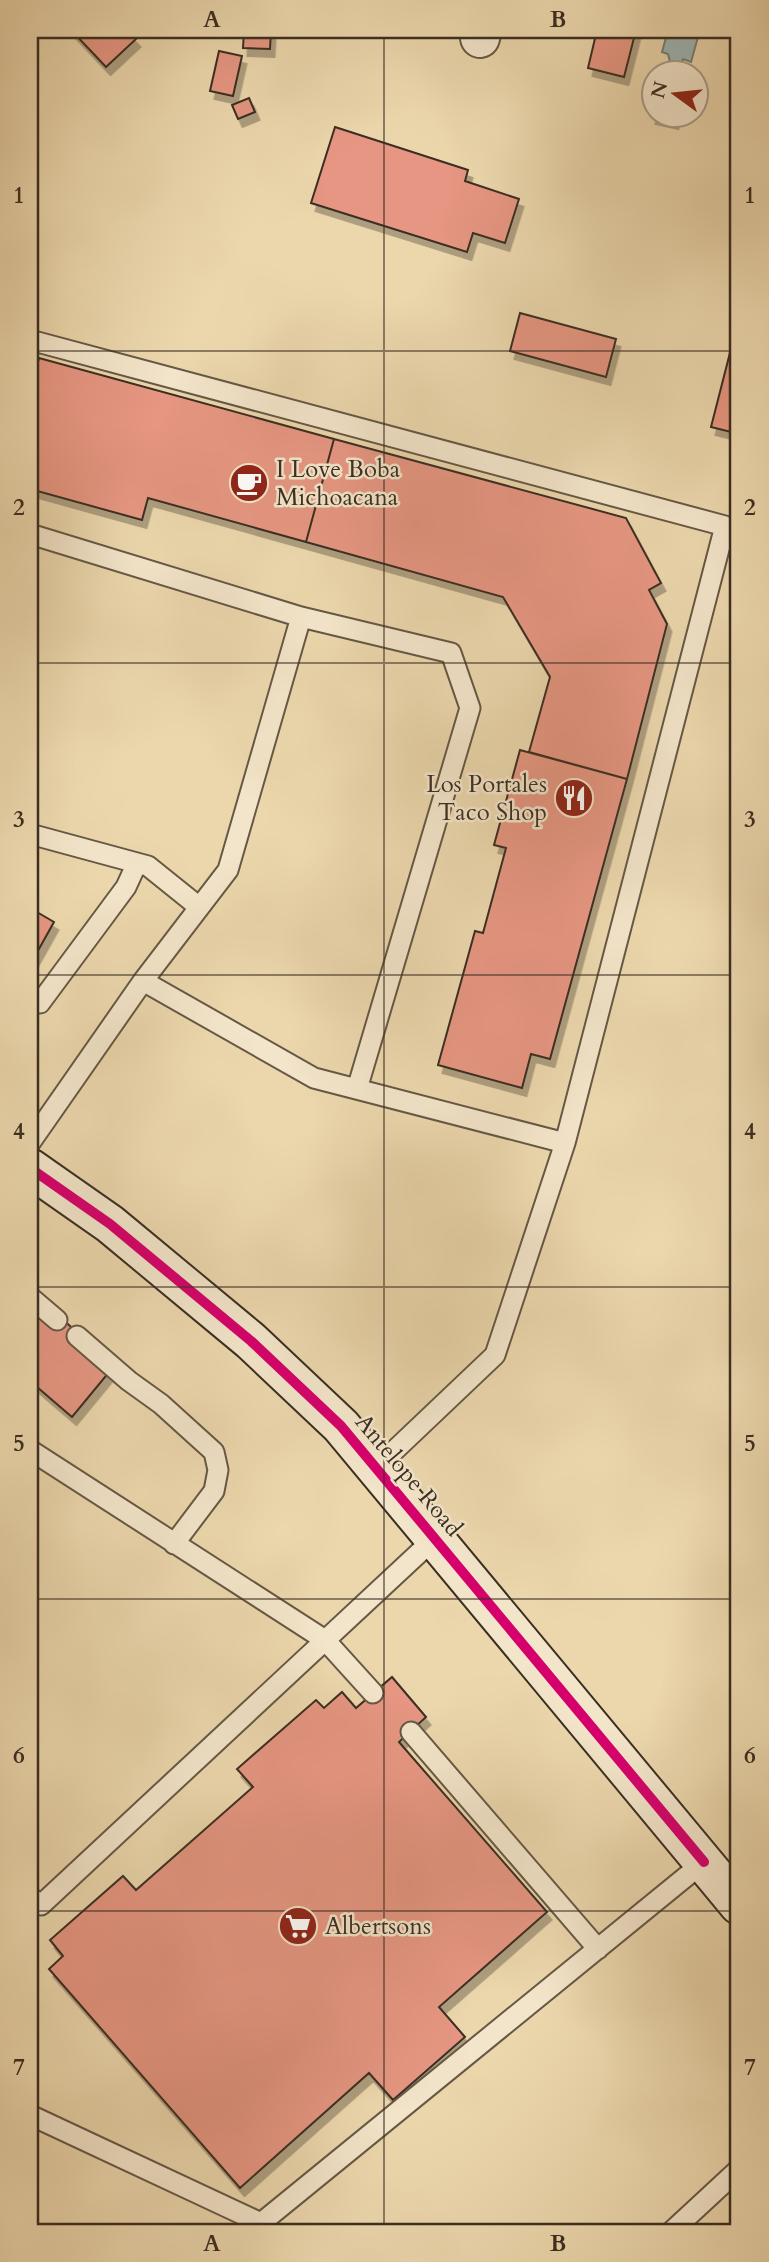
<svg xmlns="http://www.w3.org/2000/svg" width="769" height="2262" font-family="Cardo,serif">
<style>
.water{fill:#9fb6b6;stroke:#77807b;stroke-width:2}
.building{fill:#e69682;stroke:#3a2e22;stroke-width:2;filter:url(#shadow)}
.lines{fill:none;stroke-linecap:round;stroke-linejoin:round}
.lane-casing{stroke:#665845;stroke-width:23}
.street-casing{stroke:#665845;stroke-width:42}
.secondary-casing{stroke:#3a2e22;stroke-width:42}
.lane{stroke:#f3e5ca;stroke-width:19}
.street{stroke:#f3e5ca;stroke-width:38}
.secondary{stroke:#f3e5ca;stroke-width:38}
.cycleway-casing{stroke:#f3e5ca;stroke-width:15}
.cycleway{stroke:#d6006c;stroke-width:10}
.grid{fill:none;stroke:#3a2e22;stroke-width:2;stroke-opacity:0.55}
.labels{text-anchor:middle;stroke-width:5;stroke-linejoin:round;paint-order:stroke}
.poi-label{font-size:24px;fill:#3a2e22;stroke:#f3e5ca;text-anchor:start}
.street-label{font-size:24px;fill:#3a2e22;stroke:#f3e5ca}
.neatline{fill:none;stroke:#3a2e22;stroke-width:2.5}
.grid-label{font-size:23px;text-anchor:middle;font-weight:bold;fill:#3a2e22}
</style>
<defs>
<filter id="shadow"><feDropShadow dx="4.5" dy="8" stdDeviation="0" flood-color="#0004"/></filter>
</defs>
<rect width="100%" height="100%" fill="#ecd7ad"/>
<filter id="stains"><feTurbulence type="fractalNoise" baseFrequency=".00286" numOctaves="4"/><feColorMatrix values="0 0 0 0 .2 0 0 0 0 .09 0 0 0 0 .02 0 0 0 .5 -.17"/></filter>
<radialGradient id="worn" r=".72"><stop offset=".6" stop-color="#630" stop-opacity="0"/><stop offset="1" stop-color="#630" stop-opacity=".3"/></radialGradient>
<path class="water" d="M668 30H700L691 62 683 59 681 64 676 68 671 66 668 54 662 52Z"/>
<path class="building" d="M71 30H127L136 39 106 67Z
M244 30H271L270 49 243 48Z
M597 30H636L624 77 588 68Z
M219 51 242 56 233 96 210 91Z
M249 98 255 112 238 119 232 105Z
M654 104V116H675L674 121 651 116Z
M335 127 468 170 465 181 519 199 505 243 473 233 467 252 311 203Z
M520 313 616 339 606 377 510 351Z
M734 337 739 338V434L711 427Z
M39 358 334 439 306 542 148 498 142 520 30 489V377L34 378Z
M334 439 626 518 661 583 649 590 667 624 627 779 529 752 550 677 503 597 306 542Z
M520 750 627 779 550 1059 531 1054 522 1088 438 1065 475 931 483 933 506 848 494 845Z
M30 908 54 922 30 965Z
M30 1306 60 1317 79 1334 110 1371 72 1417 30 1381Z
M392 1677 426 1717 399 1742 547 1912 439 2007 465 2037 393 2100 369 2073 240 2188 49 1969 63 1956 50 1940 123 1876 136 1890 253 1787 237 1769 316 1700 324 1708 342 1692 356 1708Z"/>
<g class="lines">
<g class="lane-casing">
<path id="lane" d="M30 340 725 526 565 1143 314 1078 143 981
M30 534 301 617 228 870 143 981 30 1143
M301 617 451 653 470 708 357 1089
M30 834 148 866 199 907
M30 1003H40L126 887 137 863
M30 1297 57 1320
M77 1336 129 1381 161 1404 214 1452 218 1470 214 1491 174 1544
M30 1450 325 1640 373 1693
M376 1468 495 1355 565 1143
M411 1732 598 1949
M30 1897 41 1905 435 1538
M30 2115 261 2223 704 1862
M671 2232 739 2169"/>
</g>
<g class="street-casing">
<path id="street" d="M480 38 482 30"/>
</g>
<g class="secondary-casing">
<path id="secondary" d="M30 1168 110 1224 251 1341 341 1426 739 1905"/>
</g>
<use href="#lane" class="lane"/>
<use href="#street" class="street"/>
<use href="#secondary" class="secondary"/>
<g class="cycleway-casing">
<path id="cycleway" d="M30 1168 110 1224 251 1341 341 1426 704 1862"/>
</g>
<use href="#cycleway" class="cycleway"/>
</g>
<path class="grid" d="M384 30V2232M30 351H739M30 663H739M30 975H739M30 1287H739M30 1599H739M30 1911H739"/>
<defs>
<g id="cafe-disc" transform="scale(2.0125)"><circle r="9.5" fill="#8f2418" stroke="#f3e5ca"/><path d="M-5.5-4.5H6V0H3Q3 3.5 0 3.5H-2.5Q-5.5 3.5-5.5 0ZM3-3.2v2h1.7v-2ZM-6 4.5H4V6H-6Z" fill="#fff"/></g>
<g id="restaurant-disc" transform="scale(2.0125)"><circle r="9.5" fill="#8f2418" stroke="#f3e5ca"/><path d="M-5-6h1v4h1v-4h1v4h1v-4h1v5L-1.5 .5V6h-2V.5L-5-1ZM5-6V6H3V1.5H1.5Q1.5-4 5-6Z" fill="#fff"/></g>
<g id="supermarket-disc" transform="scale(2.0125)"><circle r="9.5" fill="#8f2418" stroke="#f3e5ca"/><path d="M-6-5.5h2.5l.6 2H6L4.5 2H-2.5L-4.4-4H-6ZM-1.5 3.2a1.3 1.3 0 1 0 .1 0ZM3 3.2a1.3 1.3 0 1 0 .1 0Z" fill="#fff"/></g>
</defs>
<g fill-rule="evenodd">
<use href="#cafe-disc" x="249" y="483"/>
<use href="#restaurant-disc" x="574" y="798"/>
<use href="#supermarket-disc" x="298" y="1926"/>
</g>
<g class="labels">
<g class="poi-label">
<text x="276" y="477">I Love Boba<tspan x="276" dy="28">Michoacana</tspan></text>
<text x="547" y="792" text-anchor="end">Los Portales<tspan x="547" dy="28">Taco Shop</tspan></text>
<text x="325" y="1934">Albertsons</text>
</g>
<g class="street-label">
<text transform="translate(409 1475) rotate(50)" y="8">Antelope Road</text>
</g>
</g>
<rect width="769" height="2262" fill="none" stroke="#ecd7ad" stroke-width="77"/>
<g transform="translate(675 94) rotate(285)"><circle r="33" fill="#f3e5ca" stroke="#a99c87" stroke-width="2"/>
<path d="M0-5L12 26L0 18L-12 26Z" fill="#8f2418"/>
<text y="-10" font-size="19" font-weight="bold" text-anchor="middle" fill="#3a2e22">N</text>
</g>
<rect x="38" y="38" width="692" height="2186" class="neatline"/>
<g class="grid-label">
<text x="212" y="27">A</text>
<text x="558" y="27">B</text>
<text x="19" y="203">1</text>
<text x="750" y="203">1</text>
<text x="19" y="515">2</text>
<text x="750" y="515">2</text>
<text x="19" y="827">3</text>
<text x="750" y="827">3</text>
<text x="19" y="1139">4</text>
<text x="750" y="1139">4</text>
<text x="19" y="1451">5</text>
<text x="750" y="1451">5</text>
<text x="19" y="1763">6</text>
<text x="750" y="1763">6</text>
<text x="19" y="2075">7</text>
<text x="750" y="2075">7</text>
<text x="212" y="2251">A</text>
<text x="558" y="2251">B</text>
</g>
<rect width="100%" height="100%" filter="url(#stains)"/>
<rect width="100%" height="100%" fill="url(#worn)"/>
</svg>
